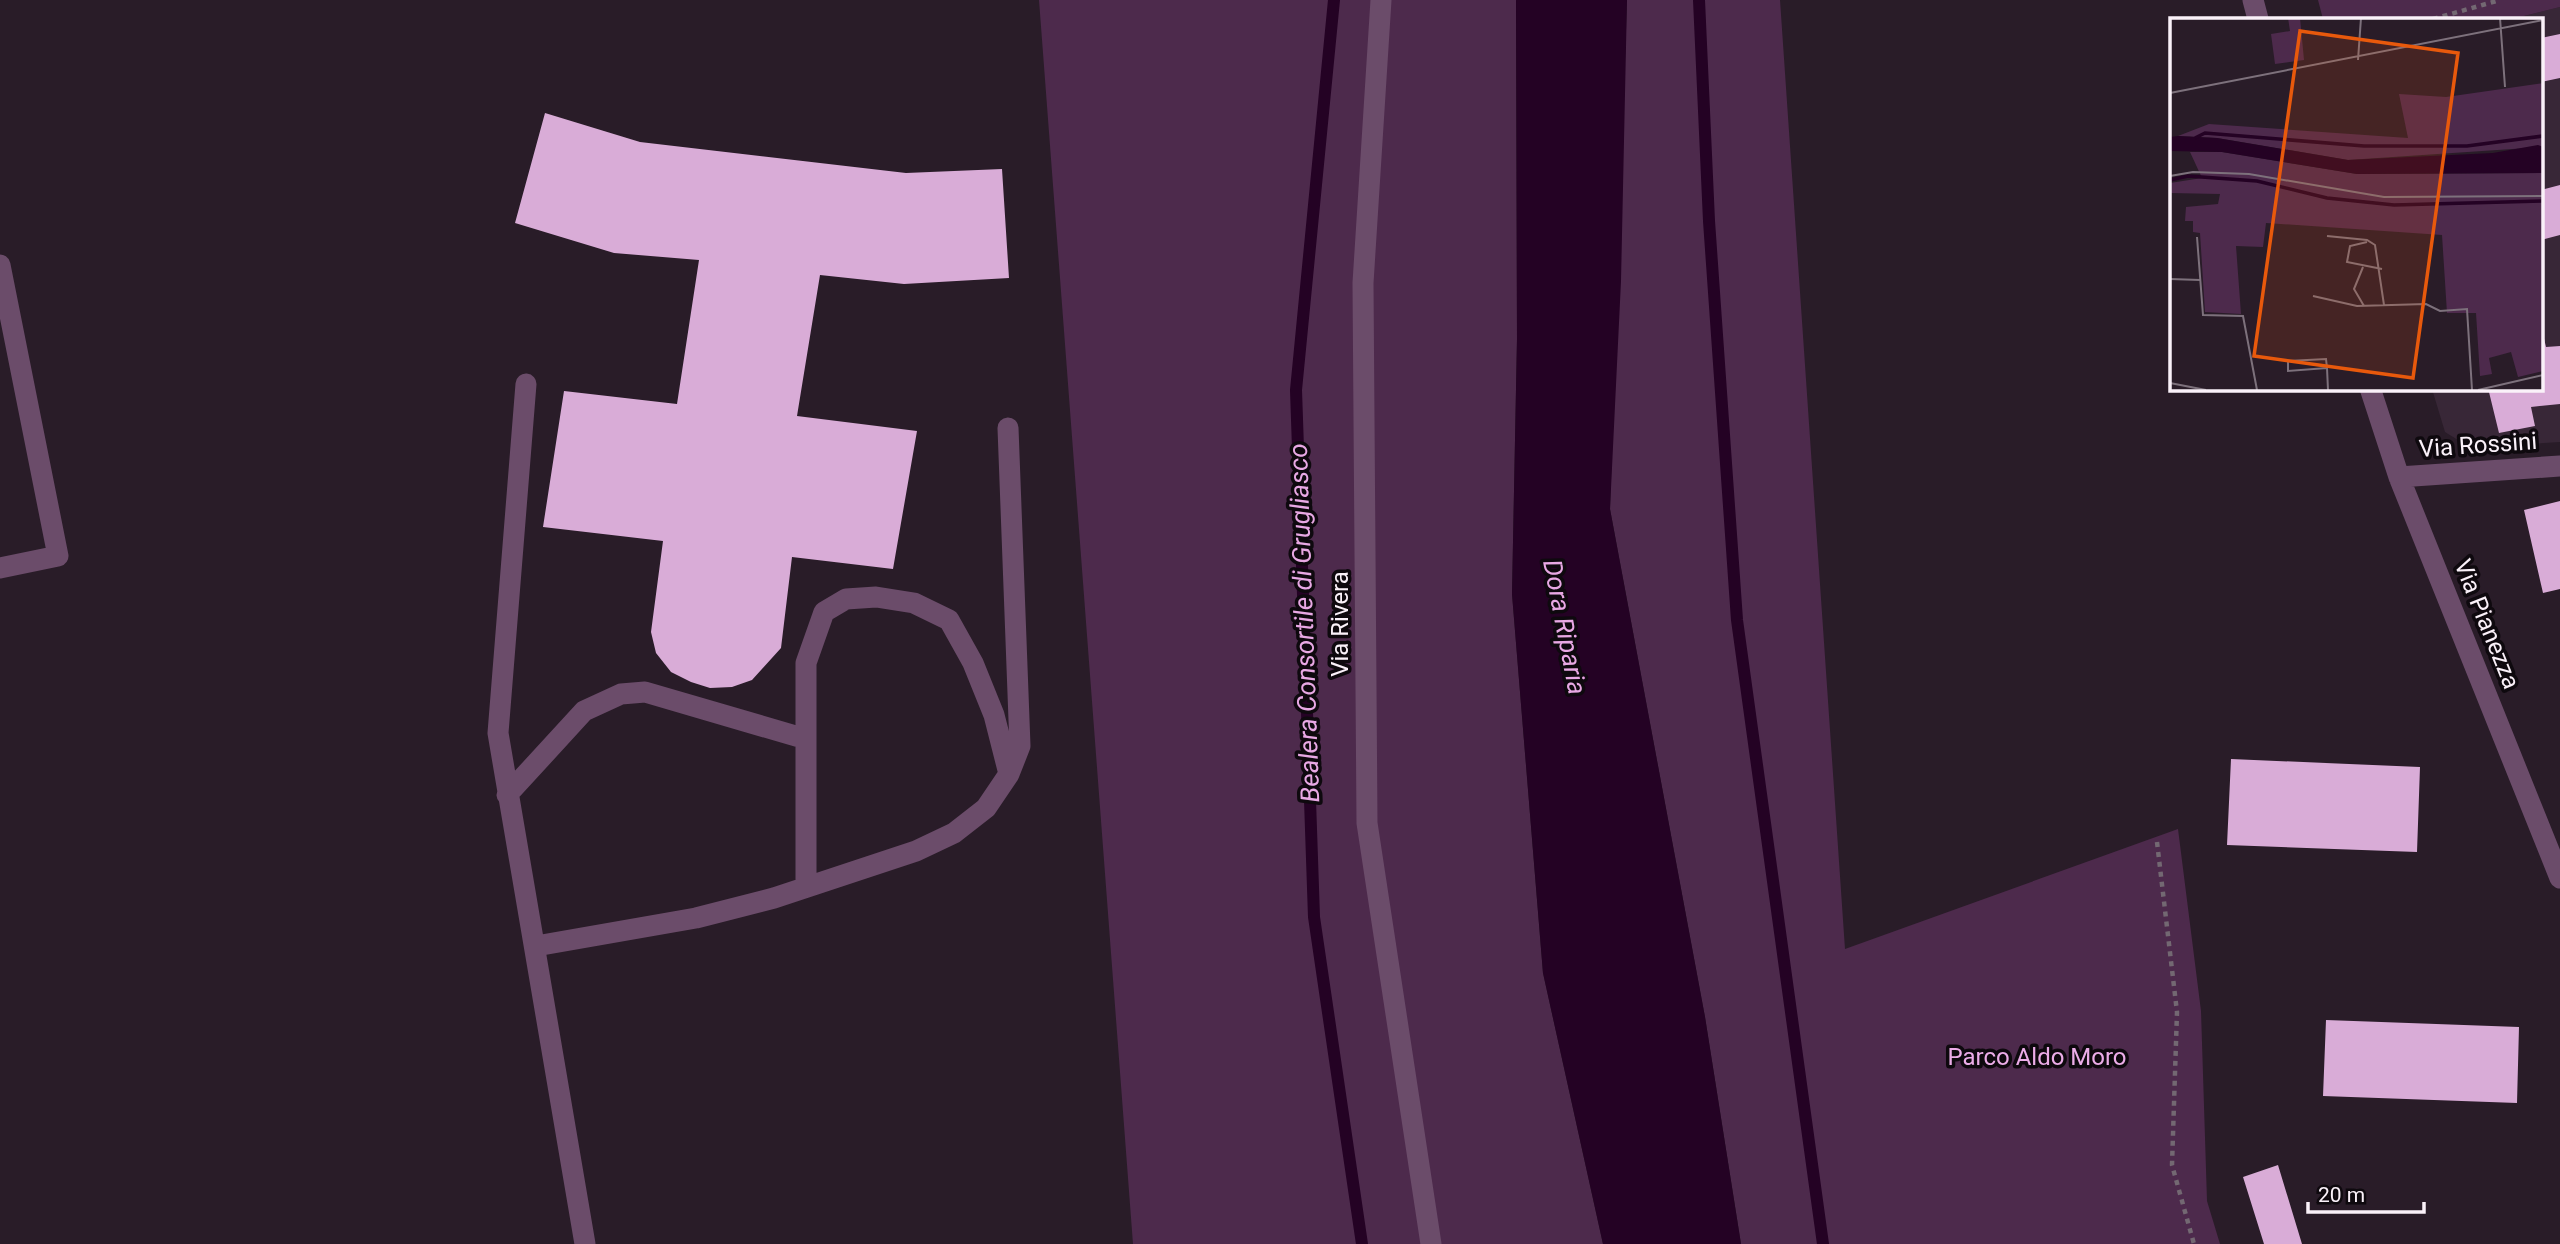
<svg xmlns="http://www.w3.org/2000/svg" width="2560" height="1244" font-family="Roboto,sans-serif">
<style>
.built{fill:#382737}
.green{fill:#4d2a4c}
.water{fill:#240224}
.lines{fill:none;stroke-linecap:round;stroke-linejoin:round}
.stream{stroke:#240224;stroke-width:12}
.building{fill:#d9acd7}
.path{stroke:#736872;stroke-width:4.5;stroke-dasharray:5 5;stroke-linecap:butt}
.lane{stroke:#6b4c6a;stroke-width:21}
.street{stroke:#6b4c6a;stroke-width:21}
.labels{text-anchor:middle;stroke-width:7;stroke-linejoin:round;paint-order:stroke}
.street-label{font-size:24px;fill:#faf1f9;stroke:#0e090e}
.park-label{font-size:24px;fill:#ecace8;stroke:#0e090e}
.water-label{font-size:26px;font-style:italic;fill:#e8a8e4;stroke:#0e090e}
.inset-river{fill:none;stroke:#240224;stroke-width:3.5}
.inset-road{fill:none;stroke:#7d717c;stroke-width:2}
.view{fill:#e8590c;fill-opacity:0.15;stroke:#e8590c;stroke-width:3.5}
.inset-edge{fill:none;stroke:#faf1f9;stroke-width:3.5}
</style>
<rect width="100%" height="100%" fill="#291c28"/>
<path class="built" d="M2560 7V442L2471 448 2445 432 2432 389 2541 388V19H2512Z"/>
<path class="green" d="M1039 0H1516L1517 339 1512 594 1543 973 1603 1244H1133Z
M1627 0H1780L1845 949 2178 829 2201 1011 2207 1201 2220 1244H1741L1705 1017 1610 509Z
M2318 0H2560V7L2512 19H2323Z"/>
<path class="water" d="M1516 0H1627L1621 281 1610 509 1705 1017 1741 1244H1603L1543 973 1512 594 1517 339Z"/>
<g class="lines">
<path class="stream" d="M1334 0 1296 390 1314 917 1362 1244
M1699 0 1709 221 1737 620 1823 1244"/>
</g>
<path class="building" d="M2560 34V78L2541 82V38Z
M545 113 640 142 906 173 1002 169 1009 278 904 284 820 275 797 416 917 431 893 569 792 557 781 648 752 680 732 687 710 688 691 682 671 672 656 653 651 632 663 541 543 527 564 391 677 404 699 260 614 253 515 223Z
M2560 185V235L2541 240V190Z
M2542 330 2546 347 2560 346V404L2531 407 2535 426 2499 433 2488 388H2541Z
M2560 501V589L2543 593 2524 510Z
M2231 759 2420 767 2417 852 2227 845Z
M2326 1020 2519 1027 2517 1103 2323 1096Z
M2278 1165 2302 1244H2264L2243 1177Z"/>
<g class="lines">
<path class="path" d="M2433 19 2500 0
M2157 842 2177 1012 2172 1165 2194 1244"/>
<path class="lane" d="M0 265 58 556 0 568
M526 384 498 733 585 1244
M507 795 584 711 621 694 645 692 806 739
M806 887V663L824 612 846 599 876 597 914 603 949 620 973 663 994 715 1009 774
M536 946 696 918 774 898 916 851 954 833 986 808 1009 774 1020 746 1008 428"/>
<path class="street" d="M1381 0 1363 283 1367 823 1431 1244
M2253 0 2258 19
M2370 388 2399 477 2560 878
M2399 477 2560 466"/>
</g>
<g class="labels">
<g class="street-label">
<text transform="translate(2478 445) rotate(-4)" y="8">Via Rossini</text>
<text transform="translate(1340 624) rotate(-90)" y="8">Via Rivera</text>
<text transform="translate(2487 624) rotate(68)" y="8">Via Pianezza</text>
</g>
<g class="park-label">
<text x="2037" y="1065">Parco Aldo Moro</text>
</g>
<g class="water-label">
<text transform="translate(1304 623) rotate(-92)" y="9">Bealera Consortile di Grugliasco</text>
<text transform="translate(1565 627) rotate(79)" y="9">Dora Riparia</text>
</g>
</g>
<g transform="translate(2170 18)">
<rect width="373" height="373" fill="#291c28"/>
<path d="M118 0H130L134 42 105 46 101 16 120 13ZM373 65V129L178 142 47 120 8 118 39 106 238 120 229 76 276 79ZM20 134H52L187 156 373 155V353L348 359 341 334 319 340 322 356 310 358 306 295H277L272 217 96 205 93 229 66 228 71 296 35 294 30 215 23 214V203H15L16 189 48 186 50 176 0 175V165L32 160Z" fill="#4d2a4c"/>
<path d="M8 118 47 120 178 142 323 135 368 127 373 129V155L187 156 52 134 0 133V119Z" fill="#240224"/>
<path class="inset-river" d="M25 120 35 115 194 128H297L373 118M0 162 18 158 87 163 157 180 224 187 373 183"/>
<path class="inset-road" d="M330 0 335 69M188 42 191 0M0 75 373 2M0 158 23 154 79 156 214 179 373 178M157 218 197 222 205 227 214 287M27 219 33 297 73 298 87 372M197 224 180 228 177 244 212 251M193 249 184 271 194 288M0 261 30 262M143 278 187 288 256 286 270 293 297 291 302 372M157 350 118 353V343L156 341 157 350 158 372M0 365 36 372M308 372 373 357"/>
<path class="view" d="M130 13 288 35 243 360 84 338Z"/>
<rect width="373" height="373" class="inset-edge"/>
</g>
<path d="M2308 1202v10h116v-10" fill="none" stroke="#faf1f9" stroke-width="3.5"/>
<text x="2318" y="1202" font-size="21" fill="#faf1f9" stroke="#0e090e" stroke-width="5" paint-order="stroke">20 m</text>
</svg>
